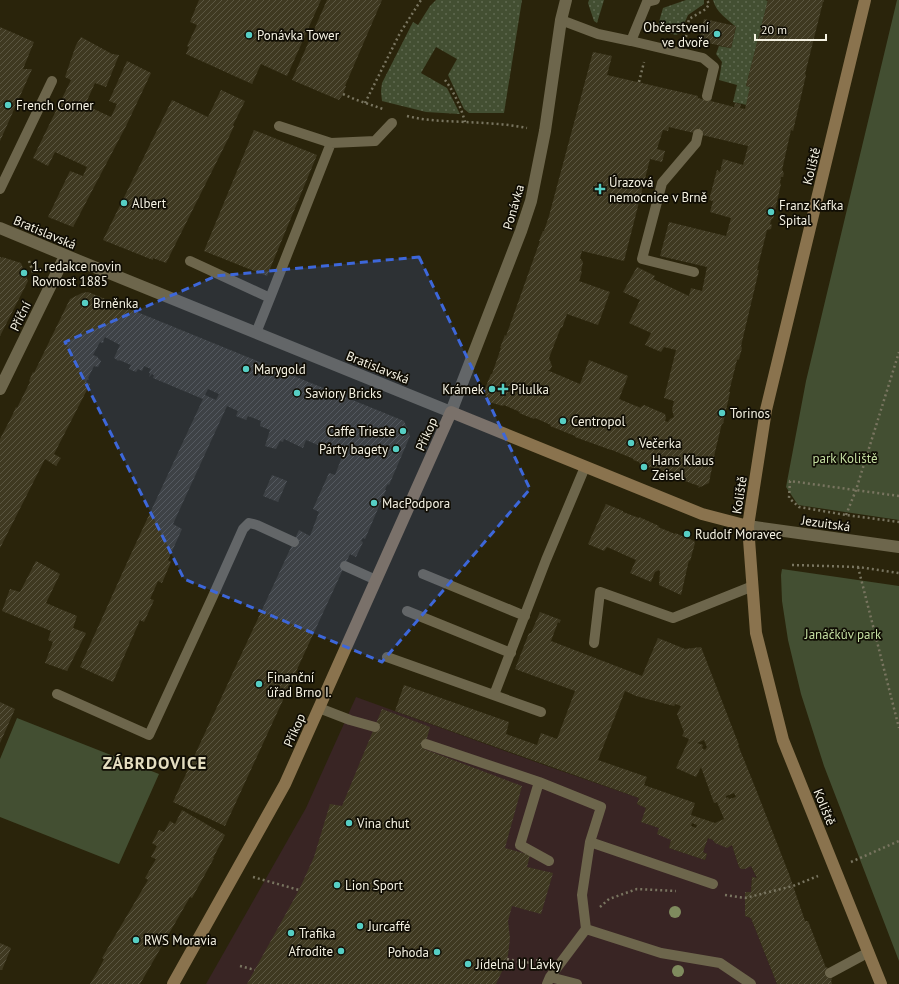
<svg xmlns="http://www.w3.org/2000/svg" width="899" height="984" font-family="'PT Sans',sans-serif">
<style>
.commercial{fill:#392524}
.grass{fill:url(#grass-dots)}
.green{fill:#434f32}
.building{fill:url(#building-hatch);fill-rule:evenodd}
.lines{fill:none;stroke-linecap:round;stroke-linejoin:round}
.path{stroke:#797560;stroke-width:2.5;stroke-dasharray:2 3;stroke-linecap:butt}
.lane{stroke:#6d664c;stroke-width:10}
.street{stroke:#6d664c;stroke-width:12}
.secondary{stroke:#8a734e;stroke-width:12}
.tree{fill:#7f8b5e}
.marked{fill:#3d67da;fill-opacity:0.2;stroke:#3d67da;stroke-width:3;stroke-dasharray:8 5;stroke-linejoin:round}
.poi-dot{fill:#56cec4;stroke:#100d04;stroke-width:1.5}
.labels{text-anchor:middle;stroke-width:3.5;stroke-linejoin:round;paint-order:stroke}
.poi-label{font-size:13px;fill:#f5f2e3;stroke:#100d04;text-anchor:start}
.street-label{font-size:13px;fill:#f5f2e3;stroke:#100d04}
.park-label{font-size:13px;fill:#c5dfa2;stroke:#100d04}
.district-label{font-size:17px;font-weight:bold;letter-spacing:1px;fill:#e4ddc0;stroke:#100d04}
</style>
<defs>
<pattern id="grass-dots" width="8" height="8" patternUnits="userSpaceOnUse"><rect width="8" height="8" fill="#434f32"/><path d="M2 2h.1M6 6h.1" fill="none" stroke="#5f6950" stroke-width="1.8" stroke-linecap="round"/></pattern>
<pattern id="building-hatch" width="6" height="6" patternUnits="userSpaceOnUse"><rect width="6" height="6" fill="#3f3921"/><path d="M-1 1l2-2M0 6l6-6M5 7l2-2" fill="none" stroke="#5b5641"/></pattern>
</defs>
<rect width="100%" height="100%" fill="#2a240b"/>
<path class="commercial" d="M356 697 547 766 639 798 637 804 646 808 642 822 659 828 671 840 669 848 705 860 707 854 703 852 708 838 713 840 715 843 732 845 739 867 751 866 757 878 752 877 751 892H745V916L751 918 777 984H206L306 808Z"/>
<path class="grass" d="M436 0H522L504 113H469L464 109 448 75 457 59 436 47 421 73 447 88 460 114 426 112 382 101 381 91 382 83 413 22 418 25 430 6Z
M589 0H604L597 23 594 21 588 3Z
M686 0H704V4L688 15 680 33 676 35 657 29 663 8Z
M713 0H765L768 1 746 86 750 87 747 105 733 102 737 85 719 80 722 62 716 54 719 46 731 48 736 27C727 19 716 12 713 0Z"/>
<path class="green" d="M897 0H899V520L798 505 786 487 806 381Z
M782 569 899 586V961L824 766 801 694 788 640 782 601 781 575Z
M17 718 159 774 119 864 0 817V759Z"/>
<path class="building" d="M199 0H321L287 76 261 64 252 84 186 54 189 47 187 46 197 25 190 22Z
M327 0H382L345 86H346L343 94 339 100 292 80Z
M768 0H824V2H823L805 74 806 75 793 131 791 130 782 170 783 171V172L784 173 783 177H781L780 183 781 184 773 219 772 218 770 224 772 225 771 229 767 230 757 270H759L741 346 742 348 739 359 737 360 729 392H730L723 424 722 423 715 452 709 483 698 488 699 486 679 479V478L657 468 656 469 650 467 649 468 639 463V462L633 460 634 459 612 450H611L575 437V436L550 426 551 425 535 418 534 419 519 413 520 412 504 405 503 406 489 402 484 391 491 374H492L501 348H500L505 335 506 336 540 241H539L543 231H544L549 216 593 52 612 56 607 75 698 96V98L705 100 706 96 712 97 711 101 734 107 735 103 741 104 740 108 745 109 750 87 746 86ZM669 127 748 146 743 165 723 159 720 172 717 170 709 200 713 201 710 212 731 218 726 236 669 222 660 256 707 267 702 291 691 288 689 296 653 279 655 276 637 267 623 292 640 300 629 323 651 333 645 345 661 352 664 347 676 350 664 398 674 401 672 410 674 417 670 419 668 422 665 421 666 418 665 414 644 405 641 407V408L619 399 628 376 589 360 580 384 547 370H550L552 366 549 358 561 327 562 328 567 314 598 325 610 292 579 281 582 272 581 271 583 262 580 258 582 251 624 261 650 159 662 162 665 151 657 149 663 130 668 131Z
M704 19 736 26 731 48 699 41Z
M0 27 34 42 23 69H32L0 141Z
M81 37 112 54 119 55 106 87 95 83 85 105 111 117 117 104 109 101 127 61 151 73 126 126 73 227 48 217 70 171 83 176 87 167 55 152 48 166 33 158 71 80 65 77 76 45Z
M221 90 245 101 233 125 234 126 229 137 166 263 153 258V260L103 240 172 100 208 117Z
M254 130 317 155 267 276 204 251Z
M0 257 2 258V257L21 263 28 281 0 336Z
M88 292 404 421 410 436 389 485 388 484 386 487 385 490H386L365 539 363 538 361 541 363 542 356 557 350 554 225 826 173 802 299 530 310 536 319 512 313 509 329 473 335 475 342 457 344 458 347 454 344 449 339 447 338 449 319 441 318 445 306 440 303 448 284 439 283 442 280 441 276 449 265 446 270 430 260 426 261 421 248 416 246 420 236 416 238 411 227 406 173 524 182 529 168 560 171 562 162 583 158 581 150 599 154 600 144 622 140 620 113 682 80 667 130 556 203 399 153 378 154 375 152 374 149 377 150 374 149 372 151 369 144 366 142 371 138 369 136 372 129 369 131 365 119 360 118 361 116 359 114 358 120 345 105 337 103 341H104L103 343 100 342 93 355 98 357V358L101 361 98 367 94 366 88 378 89 379 87 380 86 382 90 384 54 454 61 458 56 466 45 459 0 548V439L12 416 16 407 17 408 30 382 29 381 33 372 34 373 70 299 82 293ZM208 389 219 394 216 400 205 395Z
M272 475 287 481 278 502 263 496Z
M606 504 623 511V512L639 518V517L659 526 658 527 675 534V533L694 541 695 543 690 561 689 560 681 595 659 585 660 571 659 570 655 572 651 582 630 573 636 560 607 547 604 551 588 544Z
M36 561 60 574 46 603 77 616 73 628 86 633 67 671 45 663 53 642 48 640 51 631 2 611 10 589 20 592Z
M540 612 561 620 559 623 558 622 551 641 642 676 658 638 685 649 701 647 739 745H738L755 787 789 874 805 921H808L826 968 827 967 830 973 832 980H831L832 984H777L751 918 745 916V892H751L752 877 757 878 751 866 745 869H741L739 867 732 845 727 848 715 843 713 840 708 838 703 852 707 854 705 860 669 848 671 840 657 834 659 828 641 822 646 808 637 804 639 798 395 711 404 685 509 722 506 734 537 745 541 733 557 739 575 691 515 669 529 633H531ZM625 691 636 696 674 706 675 704 681 706 677 714 684 732 682 736 689 739 676 768 696 777 701 767 714 803 717 802 724 819 715 823 691 815 695 803 644 785 647 777 598 760ZM704 740 707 747 705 750 702 748 703 745 697 743ZM734 793 736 797 729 799 728 797 726 798V796ZM692 823 697 825 696 828 691 826Z
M0 702 15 709 0 743Z
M382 709 430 727 424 749 522 786 505 848 530 855 527 867 553 873 541 914 512 906 508 921 510 938 508 955 505 965 496 984H247L299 890 314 857 330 804 342 806Z
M182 810 225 835 213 858H214L192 898 190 897 140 984H90L99 969 104 959 102 958 148 880 145 878 156 859 151 857 157 846 152 843 159 830 164 832 170 821 175 824Z
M0 943 11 948 2 970H0Z"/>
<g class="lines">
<path class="path" d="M686 37 687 29 689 19 706 9 709 4 707 0
M445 80C454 92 461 107 465 122
M639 82 644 62
M343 94 354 99 383 109
M365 103 400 33 421 0
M407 116C427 121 446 121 466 122 486 123 507 124 527 128
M29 261 34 275 33 277
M899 496 790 481 789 498 799 507 846 515 899 522
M846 515 856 490 899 352
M792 565 858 567 899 573
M858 567 899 728
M851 862 899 841
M253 877 299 890
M725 895 745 898 793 886 818 876
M600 907 609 899 637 889 676 891
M507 959 525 963 542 959
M240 966 255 970"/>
<path class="lane" d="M561 20 598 34 631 41 647 2 655 0
M631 41 703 58 714 67 707 96
M279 126 331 143
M0 189 52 81
M190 261 270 298 331 143 375 141 392 123
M694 272 642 259 662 183 696 143 698 134
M256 333 270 298
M345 566 376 580
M423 574 525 616
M407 611 511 653
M594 643 600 592 673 618 753 586
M387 657 541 712
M57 694 149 735 213 596 243 529 249 523 257 525 294 542
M494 695 546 560 585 467
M319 708 350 720 375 727
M426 744 539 782 601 807 590 842 582 895 586 929 550 977 547 984
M539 782 520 845 549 861
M590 842 713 884
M586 929 661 953 720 963 751 984
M830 973 869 952
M550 977 577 984"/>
<path class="street" d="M0 228 77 260 451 412 521 231 531 201 545 131 561 20 566 0
M0 389 65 256
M748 526 899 547"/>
<path class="secondary" d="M865 0 766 410 748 526 756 633 783 740 881 984
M173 984 285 784 451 412 702 514 748 526"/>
</g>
<g class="tree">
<circle cx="675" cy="912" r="6"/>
<circle cx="678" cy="971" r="6"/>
</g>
<path class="marked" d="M419 257 530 489 382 662 184 579 65 342 216 276Z"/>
<g class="poi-dot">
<circle cx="717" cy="34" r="4"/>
<circle cx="249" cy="35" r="4"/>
<circle cx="8" cy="105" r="4"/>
<path d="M598 183h4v4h4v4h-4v4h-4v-4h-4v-4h4z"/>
<circle cx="124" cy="203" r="4"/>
<circle cx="771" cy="212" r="4"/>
<circle cx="24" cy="273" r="4"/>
<circle cx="85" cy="303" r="4"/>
<circle cx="246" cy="369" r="4"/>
<circle cx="492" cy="389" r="4"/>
<path d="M501 383h4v4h4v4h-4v4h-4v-4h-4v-4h4z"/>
<circle cx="297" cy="393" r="4"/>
<circle cx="722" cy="413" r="4"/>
<circle cx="563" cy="421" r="4"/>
<circle cx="403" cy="431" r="4"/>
<circle cx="631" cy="443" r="4"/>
<circle cx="396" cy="449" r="4"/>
<circle cx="644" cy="467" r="4"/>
<circle cx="374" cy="503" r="4"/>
<circle cx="687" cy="534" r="4"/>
<circle cx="259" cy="684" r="4"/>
<circle cx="349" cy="823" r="4"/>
<circle cx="337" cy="885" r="4"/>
<circle cx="360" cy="926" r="4"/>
<circle cx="291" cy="933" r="4"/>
<circle cx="136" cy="940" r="4"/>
<circle cx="341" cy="951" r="4"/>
<circle cx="437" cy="952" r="4"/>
<circle cx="468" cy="964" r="4"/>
</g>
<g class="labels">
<g class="poi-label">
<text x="709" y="32" text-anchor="end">Občerstvení<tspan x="709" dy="15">ve dvoře</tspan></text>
<text x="257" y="40">Ponávka Tower</text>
<text x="16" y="110">French Corner</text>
<text x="609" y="187">Úrazová<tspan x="609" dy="15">nemocnice v Brně</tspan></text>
<text x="132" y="208">Albert</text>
<text x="779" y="210">Franz Kafka<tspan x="779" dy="15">Spital</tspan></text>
<text x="32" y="271">1. redakce novin<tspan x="32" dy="15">Rovnost 1885</tspan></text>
<text x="93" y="308">Brněnka</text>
<text x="254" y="374">Marygold</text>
<text x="484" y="394" text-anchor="end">Krámek</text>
<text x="511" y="394">Pilulka</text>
<text x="305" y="398">Saviory Bricks</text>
<text x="730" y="418">Torinos</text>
<text x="571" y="426">Centropol</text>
<text x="395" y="436" text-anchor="end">Caffe Trieste</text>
<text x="639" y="448">Večerka</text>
<text x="388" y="454" text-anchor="end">Párty bagety</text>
<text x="652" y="465">Hans Klaus<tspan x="652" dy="15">Zeisel</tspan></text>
<text x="382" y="508">MacPodpora</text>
<text x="695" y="539">Rudolf Moravec</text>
<text x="267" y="682">Finanční<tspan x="267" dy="15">úřad Brno I.</tspan></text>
<text x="357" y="828">Vina chut</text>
<text x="345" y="890">Lion Sport</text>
<text x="368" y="931">Jurcaffé</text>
<text x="299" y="938">Trafika</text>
<text x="144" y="945">RWS Moravia</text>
<text x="333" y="956" text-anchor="end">Afrodite</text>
<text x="429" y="957" text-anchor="end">Pohoda</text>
<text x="476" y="969">Jídelna U Lávky</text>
</g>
<g class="street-label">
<text transform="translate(811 166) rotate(-76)" y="5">Koliště</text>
<text transform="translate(513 207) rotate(-74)" y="5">Ponávka</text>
<text transform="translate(45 232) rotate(23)" y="5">Bratislavská</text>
<text transform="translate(20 316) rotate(-64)" y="5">Příční</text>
<text transform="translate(378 367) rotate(22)" y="5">Bratislavská</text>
<text transform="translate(426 434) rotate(-66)" y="5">Příkop</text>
<text transform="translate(739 495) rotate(-81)" y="5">Koliště</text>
<text transform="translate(826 523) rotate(8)" y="5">Jezuitská</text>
<text transform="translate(294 730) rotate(-66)" y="5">Příkop</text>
<text transform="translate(825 807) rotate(68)" y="5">Koliště</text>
</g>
<g class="park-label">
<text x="845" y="463">park Koliště</text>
<text x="843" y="639">Janáčkův park</text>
</g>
<g class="district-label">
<text x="155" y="769">ZÁBRDOVICE</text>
</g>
</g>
<path d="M755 34v6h71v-6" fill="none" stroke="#f5f2e3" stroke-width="2"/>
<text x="761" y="34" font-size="12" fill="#f5f2e3" stroke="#100d04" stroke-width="3" paint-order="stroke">20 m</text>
</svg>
